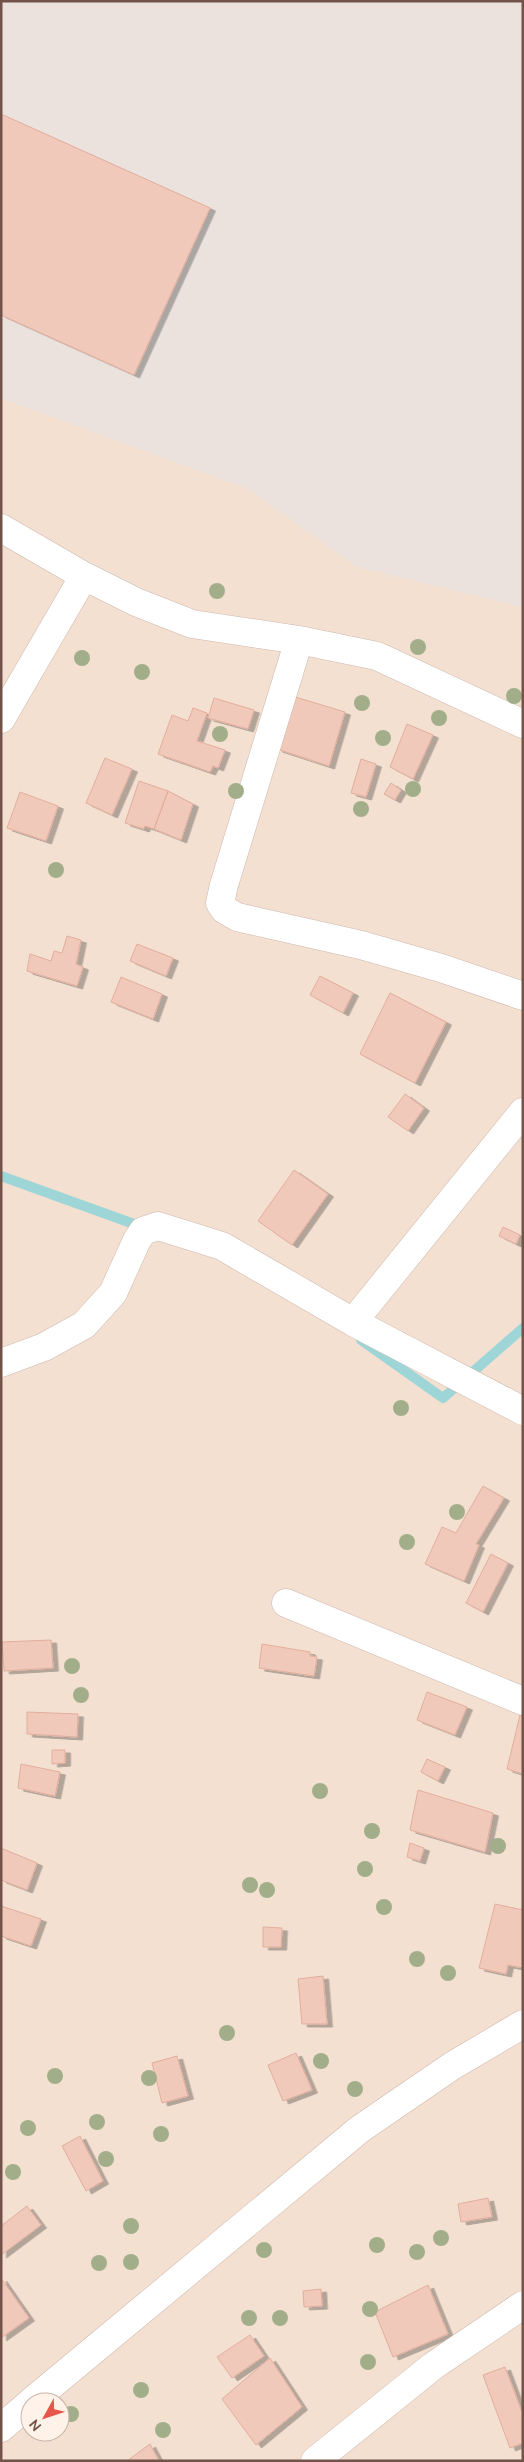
<svg xmlns="http://www.w3.org/2000/svg" width="524" height="2462" font-family="Ubuntu,sans-serif">
<style>
.residential{fill:#f3e0d1;fill-rule:evenodd}
.industrial{fill:#ebe2de}
.lines{fill:none;stroke-linecap:round;stroke-linejoin:round}
.stream{stroke:#9ed5d7;stroke-width:10}
.building{fill:#f1c9bb;stroke:#e3ad9b;filter:url(#shadow)}
.street-casing{stroke:#cfb7ad;stroke-width:29}
.street{stroke:#fff;stroke-width:28}
.tree{fill:#a2ae8a}
</style>
<defs>
<filter id="shadow"><feDropShadow dx="5.5" dy="3" stdDeviation="0" flood-color="#0004"/></filter>
</defs>
<rect width="100%" height="100%" fill="#fcefe3"/>
<path class="residential" d="M1 1H523V2461H1ZM30 2402H60V2432H30Z"/>
<path class="industrial" d="M1 1H523V607L357 567 248 489 1 398Z"/>
<g class="lines">
<path class="stream" d="M1 1176 145 1228
M361 1340 443 1398 523 1328"/>
</g>
<path class="building" d="M1 114 210 208 134 375 1 315Z
M292 696 345 712 329 766 277 749Z
M214 698 254 710 248 729 208 718Z
M193 708 207 713 197 741 225 750 218 768 213 766 210 772 158 754 172 715 188 721Z
M407 724 433 735 413 779 390 767Z
M105 758 132 769 112 815 86 803Z
M361 759 376 764 366 797 351 793Z
M139 781 168 791 154 829 145 826 144 829 125 823Z
M391 783 401 790 395 800 384 794Z
M168 791 193 804 181 840 154 829Z
M20 792 58 806 46 841 7 828Z
M67 936 81 940 76 964 83 967 77 986 27 971 30 954 51 961 54 951 62 953Z
M137 944 173 958 166 976 130 961Z
M320 976 353 993 343 1013 310 995Z
M121 977 162 994 153 1019 111 1002Z
M390 993 446 1022 415 1083 360 1054Z
M405 1094 424 1108 408 1131 388 1117Z
M294 1170 328 1194 292 1245 258 1221Z
M503 1227 520 1235 516 1244 499 1236Z
M483 1486 504 1498 476 1544 479 1545 464 1581 425 1564 442 1527 456 1533Z
M491 1554 508 1563 483 1612 466 1603Z
M51 1640 53 1668 4 1671 2 1642Z
M262 1644 310 1652V1656L317 1657 314 1676 259 1668Z
M427 1692 467 1707 455 1735 417 1720Z
M27 1712 78 1714 77 1737 27 1734Z
M520 1715 523 1716V1774L507 1769Z
M52 1750H65V1763L52 1764Z
M427 1759 445 1767 438 1781 421 1772Z
M21 1764 60 1772 55 1796 18 1788Z
M418 1790 493 1813 485 1852 410 1830Z
M410 1843 424 1848 420 1861 407 1857Z
M1 1848 37 1863 27 1890 1 1880Z
M495 1904 523 1910V1968L508 1965 506 1974 479 1968Z
M1 1906 41 1919 31 1946 1 1936Z
M263 1927 282 1928 281 1947H263Z
M323 1976 327 2024H302L298 1979Z
M296 2053 312 2090 283 2101 268 2065Z
M177 2056 188 2096 162 2103 152 2063Z
M80 2136 103 2181 86 2191 62 2146Z
M488 2198 492 2217 461 2222 458 2204Z
M27 2206 41 2225 1 2255V2226Z
M1 2278 29 2318 1 2338Z
M428 2285 448 2334 393 2357 375 2312Z
M321 2289 322 2306 304 2307 303 2291Z
M250 2335 264 2356 232 2378 217 2357Z
M270 2358 302 2407 256 2445 222 2399Z
M505 2367 523 2415V2443L510 2448 483 2375Z
M150 2444 159 2461H127Z"/>
<g class="lines">
<g class="street-casing">
<path id="street" d="M1 528 84 576 136 602 192 624 299 640 377 656 523 724
M299 640 224 885 220 903 225 910 237 917 361 945 441 968 523 996
M1 719 84 576
M353 1322 523 1112
M1 1363 44 1347 84 1325 113 1293 137 1240 143 1231 158 1226 222 1246 353 1322 523 1411
M286 1603 523 1701
M31 2402 360 2129 452 2066 523 2024
M1 2428 30 2403
M315 2461 433 2366 523 2305"/>
</g>
<use href="#street" class="street"/>
</g>
<g class="tree">
<circle cx="217" cy="591" r="8"/>
<circle cx="418" cy="647" r="8"/>
<circle cx="82" cy="658" r="8"/>
<circle cx="142" cy="672" r="8"/>
<circle cx="514" cy="696" r="8"/>
<circle cx="362" cy="703" r="8"/>
<circle cx="439" cy="718" r="8"/>
<circle cx="220" cy="734" r="8"/>
<circle cx="383" cy="738" r="8"/>
<circle cx="413" cy="789" r="8"/>
<circle cx="236" cy="791" r="8"/>
<circle cx="361" cy="809" r="8"/>
<circle cx="56" cy="870" r="8"/>
<circle cx="401" cy="1408" r="8"/>
<circle cx="457" cy="1512" r="8"/>
<circle cx="407" cy="1542" r="8"/>
<circle cx="72" cy="1666" r="8"/>
<circle cx="81" cy="1695" r="8"/>
<circle cx="320" cy="1791" r="8"/>
<circle cx="372" cy="1831" r="8"/>
<circle cx="498" cy="1846" r="8"/>
<circle cx="365" cy="1869" r="8"/>
<circle cx="250" cy="1885" r="8"/>
<circle cx="267" cy="1890" r="8"/>
<circle cx="384" cy="1907" r="8"/>
<circle cx="417" cy="1959" r="8"/>
<circle cx="448" cy="1973" r="8"/>
<circle cx="227" cy="2033" r="8"/>
<circle cx="321" cy="2061" r="8"/>
<circle cx="55" cy="2076" r="8"/>
<circle cx="149" cy="2078" r="8"/>
<circle cx="355" cy="2089" r="8"/>
<circle cx="97" cy="2122" r="8"/>
<circle cx="28" cy="2128" r="8"/>
<circle cx="161" cy="2134" r="8"/>
<circle cx="106" cy="2159" r="8"/>
<circle cx="13" cy="2172" r="8"/>
<circle cx="131" cy="2226" r="8"/>
<circle cx="441" cy="2238" r="8"/>
<circle cx="377" cy="2245" r="8"/>
<circle cx="264" cy="2250" r="8"/>
<circle cx="417" cy="2252" r="8"/>
<circle cx="131" cy="2262" r="8"/>
<circle cx="99" cy="2263" r="8"/>
<circle cx="370" cy="2309" r="8"/>
<circle cx="249" cy="2318" r="8"/>
<circle cx="280" cy="2318" r="8"/>
<circle cx="368" cy="2362" r="8"/>
<circle cx="141" cy="2390" r="8"/>
<circle cx="71" cy="2414" r="8"/>
<circle cx="163" cy="2430" r="8"/>
</g>
<rect width="524" height="2462" fill="none" stroke="#735349" stroke-width="5"/>
<g transform="translate(45 2417) rotate(230)"><circle r="24" fill="#fff3e9" stroke="#c7b3a9"/>
<path d="M0-4L9 19L0 12L-9 19Z" fill="#e55749"/>
<text y="-8" font-size="14" font-weight="bold" text-anchor="middle" fill="#735349">N</text>
</g>
</svg>
